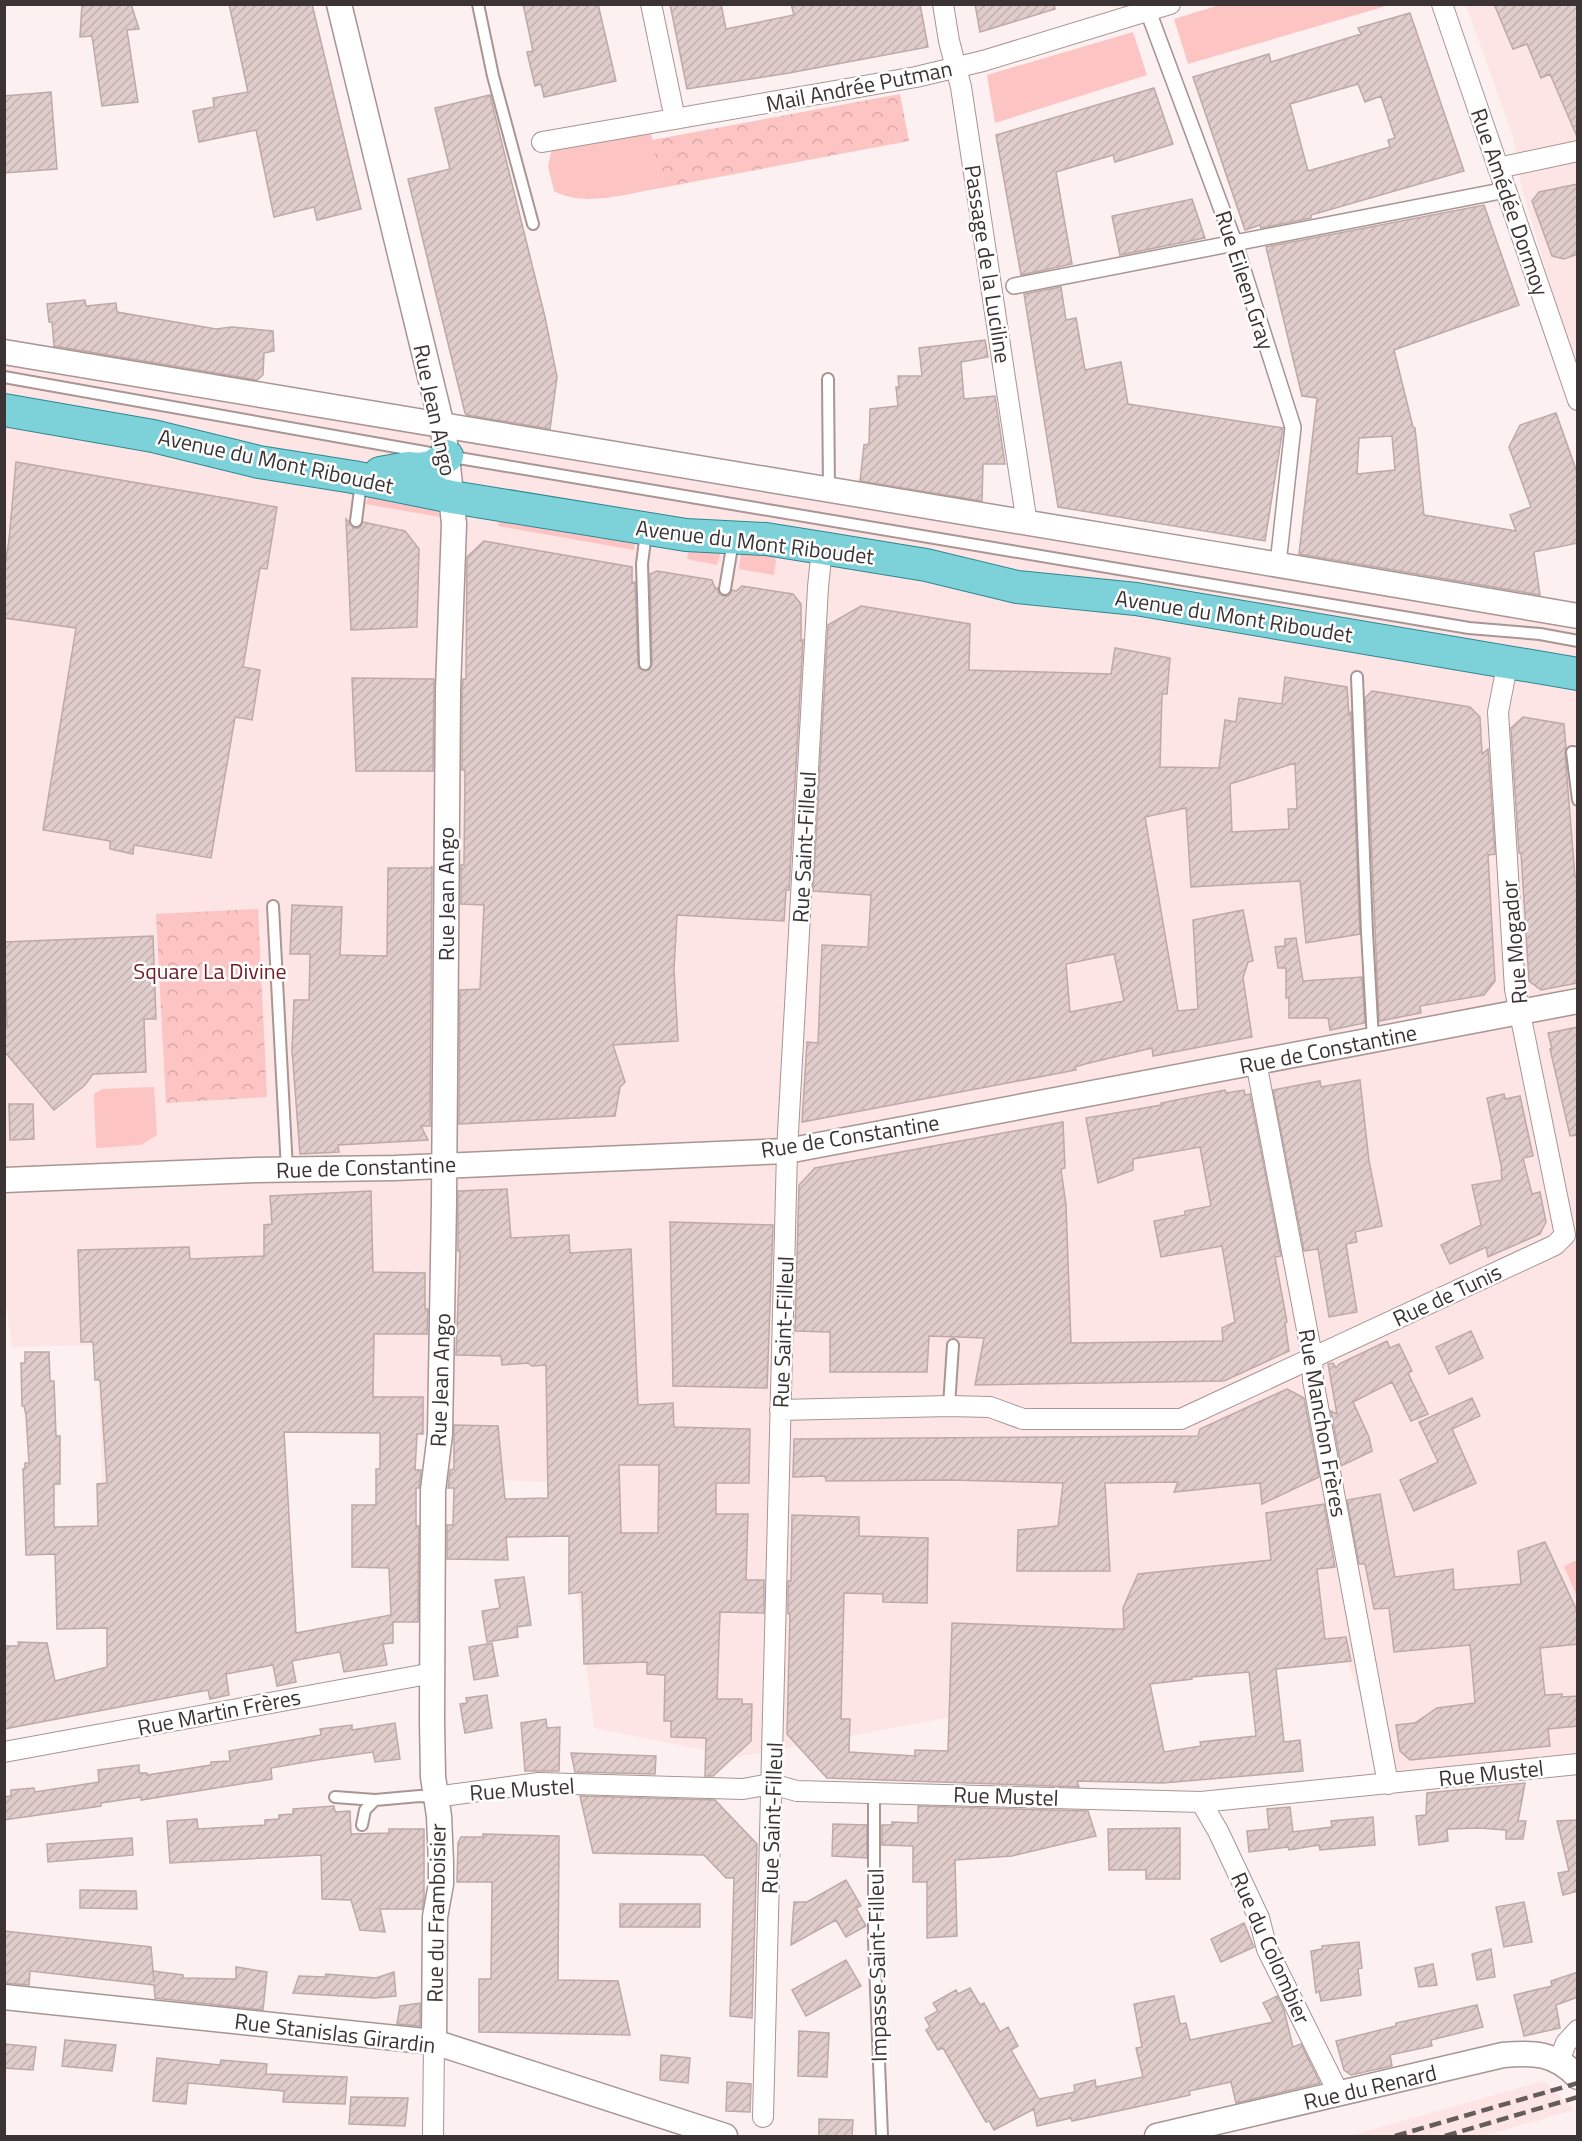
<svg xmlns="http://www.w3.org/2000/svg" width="1582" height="2141" font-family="'Titillium Web',sans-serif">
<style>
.built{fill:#fde5e5}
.green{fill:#fcc4c2}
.park{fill:url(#park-crowns)}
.building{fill:url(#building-hatch);stroke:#bda9a8;stroke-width:1.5;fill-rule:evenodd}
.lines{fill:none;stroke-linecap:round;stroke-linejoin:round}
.service-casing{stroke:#a89594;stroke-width:14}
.pedestrian-casing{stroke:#a89594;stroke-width:18}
.minor-casing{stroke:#a89594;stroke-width:22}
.tertiary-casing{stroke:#a89594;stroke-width:27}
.primary-casing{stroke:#2e8790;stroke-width:34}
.service{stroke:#fff;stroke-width:10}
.pedestrian{stroke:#fff;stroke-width:15}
.minor{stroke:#fff;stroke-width:20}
.tertiary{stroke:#fff;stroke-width:24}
.primary{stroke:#7dd2da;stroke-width:32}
.rail{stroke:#655c5c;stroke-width:4.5;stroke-dasharray:12 6;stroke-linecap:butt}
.labels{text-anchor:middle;stroke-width:5;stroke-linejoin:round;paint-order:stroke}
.street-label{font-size:22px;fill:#3c3434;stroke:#fff}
.park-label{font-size:22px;fill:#741c25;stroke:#fff}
</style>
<defs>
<pattern id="park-crowns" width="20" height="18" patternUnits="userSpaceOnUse" patternTransform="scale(1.5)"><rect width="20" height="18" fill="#fcc4c2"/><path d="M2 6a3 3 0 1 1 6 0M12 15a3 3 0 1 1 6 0" fill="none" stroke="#d9a9a7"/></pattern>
<pattern id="building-hatch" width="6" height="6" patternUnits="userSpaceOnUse" patternTransform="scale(1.5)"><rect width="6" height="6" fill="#e0cccb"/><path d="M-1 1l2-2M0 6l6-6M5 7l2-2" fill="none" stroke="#c1b0af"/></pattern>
</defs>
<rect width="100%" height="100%" fill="#fdf0f0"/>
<path class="built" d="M1466 5H1577V374L1522 189 1513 137Z
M4 352 1577 616V1762L1395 1786 1347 1660 1122 1685 738 1757 594 1728 564 1483 436 1477 440 1434 285 1432 294 1602 107 1664 98 1345 12 1347 5 1298Z
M1544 2081 1574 2110 1484 2136H1349Z"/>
<path class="green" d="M1223 4H1390V5L1188 64 1174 19Z
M1133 32 1147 75 995 123 987 75Z
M651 133 661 188C628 193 585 208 554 191L548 166 552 149Z
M368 497 427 507 438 512 440 517 366 504Z
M500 519 635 542 634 550 498 526Z
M689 550 721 552 717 565 687 559Z
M741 554 774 556 776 561 774 575 739 569Z
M154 1087 157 1135 141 1145 96 1148 94 1094 102 1089Z
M1577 1560V1597L1564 1566Z"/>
<path class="park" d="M900 94 909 141 661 188 652 140Z
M258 909 267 1097 166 1103 156 914Z"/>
<path class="building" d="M82 4H131L139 29 127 30 138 102 102 106 92 36 80 37Z
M229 4H312L361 209 317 220 314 207 274 217 256 130 199 142 193 111 214 107 213 98 248 92Z
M523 4H598L616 81 544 97 541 84 535 86 527 52 533 51Z
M670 4H721L726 29 794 15 791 4H920L928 47 789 73 687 89Z
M975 4H1054L1055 9 980 32Z
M1494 4H1578V139L1550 74 1541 78 1527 44 1513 49Z
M1410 13 1464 171 1311 215V218L1261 228 1260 225 1245 230 1193 77 1269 54 1271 62 1361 34 1358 28ZM1358 84 1365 102 1381 96 1395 138 1388 140 1390 147 1308 171 1290 104Z
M1154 88 1173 144 1115 162 1113 155 1056 172 1072 264 1021 275 996 135Z
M51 92 57 169 4 173V96Z
M490 95 545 317 557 377 550 429 467 415 465 413 408 179 450 169 435 108Z
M1578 184V254L1564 259 1552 256 1532 201 1539 192Z
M1192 199 1205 238 1120 255 1112 216Z
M1484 205 1519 305 1394 350 1413 427 1415 428 1424 515 1516 531 1510 515 1531 507 1509 447 1520 425 1556 413 1578 475V543L1534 552 1540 595 1299 554 1317 398 1302 396 1266 247ZM1392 436 1395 470 1357 474 1359 438Z
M1061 287 1066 320 1076 318 1085 370 1121 362 1128 404 1283 428 1265 541 1058 507 1024 294Z
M85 300 86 306 116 303 117 312 216 329 232 327 273 331 274 351 264 353 263 375 257 380 54 346 52 322H49L47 304Z
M985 340 988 357 961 362 964 399 995 396 1005 464H983L982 501 860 481 864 445 869 444 870 409 898 406 896 387H899L898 376H922L919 348Z
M16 462 277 507 267 569 260 568 243 667 260 670 252 720 235 717 211 858 134 845 133 854 110 849V841L43 830 76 628 4 618V571L9 540Z
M346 519 354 528H359L363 522 405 531 419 549 417 627 351 630Z
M484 541 632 567V583L635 582 638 664 639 668 645 671 649 670 652 664 650 574 657 571 712 580 715 588H718V592L723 596H728L732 590 736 591 742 586 793 594 801 604V641L803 640 789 890H786L784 921 677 915 674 969 678 1041 613 1045 625 1082 620 1087 615 1116 459 1124 460 990 480 989 484 905 461 904V865H464L465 770H462V690L463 679H466L467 557Z
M861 606 970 624 969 670 1111 674 1115 648 1170 658 1167 694H1162L1160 767 1219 768 1225 720 1236 722 1239 698 1282 704 1285 677 1347 687 1349 715 1351 712 1360 934 1306 943 1300 881 1191 887 1186 808 1145 817 1178 1011 1198 1009 1193 920 1243 910 1253 961 1248 962 1243 978 1252 1037 1153 1056 1152 1048 1085 1064 1075 1067 1076 1070 802 1122 807 1042 818 1043 822 945 868 947 871 895 813 891 828 625ZM1295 763 1297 809H1288L1289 829 1232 832 1230 784ZM1114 954 1124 1001 1070 1012 1066 964Z
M352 678 434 679 433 771H356Z
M1372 691 1470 707 1480 717 1482 754 1488 749 1495 854 1488 855 1495 981 1484 995 1420 1006 1421 1013 1379 1021 1365 698Z
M1523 717 1564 724 1566 748 1565 753 1575 877H1578V983L1541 990 1529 981 1521 853H1519L1511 728Z
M432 866 430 1126H421L428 1140 338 1145 339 1152 300 1154 292 1050 294 1000H309L310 954H290L292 905 342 907 340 955 387 956 388 868H431Z
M153 936 156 1019H144L146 1072 93 1074 85 1085 54 1110 4 1051V1027L7 1025 4 942Z
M1296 938 1303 981 1362 977 1365 1023 1330 1030 1328 1018H1289V998H1286V968H1278L1275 947 1285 946V939Z
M1578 1027V1135L1570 1136 1550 1049H1552L1548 1033Z
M1360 1080 1369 1161 1382 1226 1355 1232 1357 1242 1346 1244 1357 1312 1329 1317 1318 1249 1304 1251 1273 1090 1320 1081 1321 1087Z
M1225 1090 1226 1093 1244 1090 1245 1095 1250 1094 1281 1256 1275 1257 1287 1322 1285 1323 1289 1351 1224 1381 975 1385 984 1338 929 1336 927 1372H830V1332L795 1331 799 1185 815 1168 1063 1122 1065 1168 1061 1169 1066 1205 1071 1343 1223 1341 1222 1328 1235 1322 1222 1246 1161 1257 1154 1221 1185 1215V1211L1211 1206 1200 1147 1133 1159V1170L1098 1183 1086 1118 1161 1105V1103Z
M1504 1094 1505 1099 1520 1096 1533 1156 1523 1158 1532 1194 1540 1192 1546 1222 1540 1234 1488 1257 1486 1247 1450 1264 1441 1245 1481 1225 1472 1185 1502 1180 1501 1170H1502L1487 1098Z
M9 1104H33L34 1139 10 1140Z
M507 1189 511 1238 569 1235 570 1253 631 1249 638 1405 673 1403 674 1427 750 1429 749 1483H716V1514H748L746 1580H764V1613L720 1612 717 1699H742V1704H752L751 1741 713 1776H705L706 1738 671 1737V1721H664L665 1675 647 1674V1662L584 1664 582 1592 569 1594V1536L506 1537 508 1560 447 1559V1525H453L454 1488H448L450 1470 454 1469V1425L498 1426 505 1499 548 1498 546 1365 532 1366 528 1363 502 1365 501 1356 456 1355 460 1251H458V1191ZM619 1465H659L658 1533H621Z
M371 1191 373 1272 425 1273V1309H428L427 1334H374L373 1397H423V1434H417L415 1470H421L419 1488H416V1526H419L418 1622H393V1643L383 1644 387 1665 344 1672 340 1652 292 1661 296 1682 277 1686 273 1665 226 1674 229 1695 210 1699 208 1690 4 1729V1646H19L18 1642 47 1643 55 1681 107 1667V1628L57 1629 55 1554 26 1555 23 1469 25 1468V1463H29L26 1415 24 1406H22L21 1363H25V1352H49L50 1381H54L56 1436H60V1484H54V1527L98 1526 97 1484 107 1483 100 1380H95L93 1342H81L78 1250 189 1247 190 1259 264 1256V1225L272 1224 270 1196ZM284 1432 380 1433V1469H376V1505H352V1567L389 1568 391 1615 296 1633Z
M670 1222 773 1225 767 1388 673 1386Z
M1471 1331 1483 1358 1449 1374 1436 1347Z
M1387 1341 1390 1348 1399 1344 1412 1371 1408 1373 1428 1414 1411 1421 1392 1382 1353 1402 1369 1437 1372 1451 1341 1466 1331 1411 1337 1414 1328 1364 1333 1363 1336 1368 1339 1364Z
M1287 1389 1304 1398 1319 1477 1262 1504 1260 1483 1174 1492 1178 1482 1105 1483 1110 1571H1017L1018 1530 1058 1526 1063 1483 952 1480 826 1481 825 1476 793 1477 794 1439 1198 1436 1200 1429Z
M1472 1398 1480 1416 1452 1429 1476 1483 1414 1511 1400 1480 1438 1462 1419 1422Z
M1380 1494 1395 1577 1453 1569 1454 1590 1521 1584 1518 1551 1545 1542 1578 1613V1644L1540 1648 1545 1695 1562 1694V1697L1578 1696V1726L1548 1729 1550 1746 1410 1760 1400 1751 1396 1725 1415 1723 1437 1708 1475 1703 1470 1645 1394 1652 1389 1608 1374 1609 1365 1564H1359L1347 1500Z
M1324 1504 1335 1567 1317 1569 1325 1639 1346 1637 1351 1661 1276 1669 1284 1742 1300 1740 1303 1771 1163 1783 1077 1781 1079 1787 827 1778 787 1734 790 1614H788V1581H791L792 1515 859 1517V1536L928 1538 927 1603 883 1602V1594L844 1593 841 1719H850L849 1752 915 1756V1750L948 1751 952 1623 1113 1629V1631L1114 1629H1124L1123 1608 1138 1574 1271 1560 1266 1513ZM1249 1672 1256 1736 1200 1742 1201 1746 1164 1752 1150 1684 1192 1679V1677Z
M524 1577 531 1625 517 1627 518 1637 487 1642 482 1611 500 1608 495 1580Z
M492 1643 498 1676 474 1680 469 1647Z
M487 1695 492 1728 465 1733 460 1704 467 1703 466 1698Z
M546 1719 547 1728 560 1727 559 1771H525L521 1723Z
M395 1723 400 1759 375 1762 373 1752 317 1760 271 1768 272 1779 141 1800V1797L101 1803V1806L4 1820V1797L11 1796V1790L34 1788 35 1792 99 1782 98 1770 139 1765V1773H147V1775L211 1765V1762L230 1761 229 1751 321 1735 320 1729 352 1725V1730Z
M571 1753 656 1756 655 1774 575 1772Z
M1525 1783 1518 1821H1526L1523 1839H1506V1830L1479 1828 1447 1829 1448 1841 1419 1845 1416 1816 1426 1815 1427 1793Z
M580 1796 715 1800 757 1844 752 2018 730 2016 734 1878H726L704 1855 593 1853Z
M334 1806 335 1812 350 1811 351 1834 389 1833V1829H424V1899L422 1909H380L385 1932 360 1930 351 1900 322 1899 321 1855 170 1863 167 1821 197 1819 198 1829 265 1825V1820L279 1819V1815L293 1814V1809Z
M918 1806 1088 1811 1096 1836 1012 1856 955 1860 957 1936 927 1938V1882H913V1846L882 1845V1825H892V1822L918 1823Z
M1290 1807 1293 1832 1332 1827 1331 1821 1373 1817 1375 1845 1320 1850 1319 1845 1289 1850 1288 1847 1249 1852 1247 1831 1269 1829 1267 1809Z
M1578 1820V1891L1563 1895 1558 1873 1569 1871 1557 1821Z
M833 1824 867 1825V1858L832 1856Z
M1180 1828V1879H1146V1870H1109L1108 1829Z
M483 1834 559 1836 558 1980 618 1981 630 2035 479 2032V1979H491L492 1882H457L458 1843 461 1837H483Z
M132 1838 133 1855 48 1862 47 1844Z
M846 1880 861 1906 856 1908 866 1926 846 1937 836 1920 791 1945 794 1902H807Z
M80 1890 136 1891 137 1909 80 1908Z
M1524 1902 1532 1942 1504 1947 1496 1907Z
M620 1904H700V1927H620Z
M1244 1923 1254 1947 1221 1962 1211 1939Z
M4 1931 151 1947 154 1982 153 1971 183 1975V1978L236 1979V1967L267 1972 263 2010 155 1998 154 1985 30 1971 29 1985 4 1983Z
M1359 1942 1362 1968 1358 1969 1361 1995 1321 2001 1319 1991 1316 1993 1311 1951 1322 1949V1946Z
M1491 1949 1495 1977 1477 1980 1472 1954Z
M846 1960 861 1986 806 2016 792 1990Z
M1433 1964 1437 1985 1419 1987 1415 1968Z
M394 1972 396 1996 375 1998 293 1993 299 1976 325 1977 326 1974 376 1978Z
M1578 1972V1997L1556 2005 1560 2028 1524 2036 1514 1995 1552 1986 1551 1981Z
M970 1988 980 2005 984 2003 1000 2032 1008 2027 1018 2046 1011 2050 1039 2099 1075 2092 1074 2085 1095 2080 1096 2087 1143 2077 1136 2048 1142 2047 1134 2004 1174 1996 1180 2024 1186 2023 1190 2040 1273 2022 1263 2003 1277 1996 1284 2010 1293 2047 1301 2044 1320 2083 1236 2103 1231 2082 1189 2091 1190 2095 1168 2100 1072 2121 1071 2118 1037 2126 1034 2109 994 2130 989 2121 986 2122 943 2048 938 2050 926 2030 930 2027 925 2018 938 2011 933 2003 956 1990 958 1994Z
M420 2003V2026L397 2024 400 2006Z
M1477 2005 1483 2027 1431 2040 1432 2046 1390 2055 1392 2066 1351 2075 1344 2070 1336 2041 1396 2026V2023Z
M799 2031 829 2033 827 2077 798 2076Z
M65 2040 116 2045 112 2071 62 2066Z
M4 2044 36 2047 33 2070 4 2068Z
M661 2055 690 2058 688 2083 660 2080Z
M157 2058 220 2065 221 2060 267 2064 266 2074 347 2077 345 2104 283 2102 284 2091 188 2083 186 2104 153 2101Z
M727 2082 751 2084 750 2112 726 2111Z
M351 2097 408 2098 405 2126 349 2124Z
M819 2119 853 2120 852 2136H819Z"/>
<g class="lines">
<g class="service-casing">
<path id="service" d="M478 4 493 76 533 224
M4 377 447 456 1469 628 1540 634 1578 641
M828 379 829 491
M356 521 361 482
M725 589 733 541
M645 664 642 564 646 532
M1357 677 1367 932 1373 1040
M1578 753 1572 752 1578 800
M273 906 287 1170
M949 1406 953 1345
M874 1793V1940L882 2136
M335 1797 375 1800
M362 1825 365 1810 375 1800 420 1796 435 1797"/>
</g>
<g class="pedestrian-casing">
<path id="pedestrian" d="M1148 4V11L1234 242 1293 427 1278 564
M1014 286 1506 190"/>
</g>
<g class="minor-casing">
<path id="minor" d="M651 4 675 119
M943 4 949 41 961 87 1027 524
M1442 4 1578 400
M542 142 916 77 983 61 1170 4
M1498 168 1578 151
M1256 1062 1312 1356 1313 1380 1388 1784
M780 1410 949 1406 990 1407 1023 1419H1181L1555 1245 1565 1235 1515 989 1498 712 1508 661
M4 1752 433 1673
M435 1797 539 1783 743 1789 771 1784 797 1791 1201 1802 1578 1764
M1201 1802 1218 1831 1259 1918 1267 1949 1339 2094
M1559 2061 1566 2043 1578 2030
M763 2117 787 1151 818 587 822 548
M433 2136 434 2042"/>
</g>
<g class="tertiary-casing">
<path id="tertiary" d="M339 4 442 426 447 456 454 524 448 690 444 1202 440 1434 433 1490 432 1721 433 1777 439 1816 441 1863V1884L435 1917 434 2042
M4 352C529 442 1054 525 1578 616
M4 1180 255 1170 395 1168 787 1151 1578 1001
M4 1997 434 2042 725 2136
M1157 2136 1503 2055C1534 2052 1555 2053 1578 2077"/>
</g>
<g class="primary-casing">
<path id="primary" d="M4 410 153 436 259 462 353 477 452 497 686 535 766 539 822 548 926 565 1017 587 1136 599 1578 674
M380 473 408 468 421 469 434 466 447 456"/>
</g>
<use href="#service" class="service"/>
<use href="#pedestrian" class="pedestrian"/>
<use href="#minor" class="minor"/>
<use href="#tertiary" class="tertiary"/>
<use href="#primary" class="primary"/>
<path class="rail" d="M1395 2136 1578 2083
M1445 2136 1578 2097"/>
</g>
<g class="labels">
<g class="street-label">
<text transform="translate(859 86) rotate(-11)" y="8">Mail Andrée Putman</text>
<text transform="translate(1510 202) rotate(71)" y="8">Rue Amédée Dormoy</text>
<text transform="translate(988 264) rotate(81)" y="8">Passage de la Luciline</text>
<text transform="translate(1245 280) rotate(72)" y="8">Rue Eileen Gray</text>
<text transform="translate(435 410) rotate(78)" y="8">Rue Jean Ango</text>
<text transform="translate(276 461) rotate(12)" y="8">Avenue du Mont Riboudet</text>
<text transform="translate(755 542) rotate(7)" y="8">Avenue du Mont Riboudet</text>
<text transform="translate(1234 616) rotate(9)" y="8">Avenue du Mont Riboudet</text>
<text transform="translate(804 847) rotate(-87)" y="8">Rue Saint-Filleul</text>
<text transform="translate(446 894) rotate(-90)" y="8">Rue Jean Ango</text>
<text transform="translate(1514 942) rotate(-95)" y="8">Rue Mogador</text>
<text transform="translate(1328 1049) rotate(-11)" y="8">Rue de Constantine</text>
<text transform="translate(850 1136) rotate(-9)" y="8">Rue de Constantine</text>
<text transform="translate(366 1167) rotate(-2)" y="8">Rue de Constantine</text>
<text transform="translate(1447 1295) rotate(-25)" y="8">Rue de Tunis</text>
<text transform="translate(783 1332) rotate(-88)" y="8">Rue Saint-Filleul</text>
<text transform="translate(440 1380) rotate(-88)" y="8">Rue Jean Ango</text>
<text transform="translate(1323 1423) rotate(80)" y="8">Rue Manchon Frères</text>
<text transform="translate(219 1712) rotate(-11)" y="8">Rue Martin Frères</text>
<text transform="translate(1491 1773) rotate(-6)" y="8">Rue Mustel</text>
<text transform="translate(522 1789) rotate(-4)" y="8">Rue Mustel</text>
<text transform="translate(1006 1796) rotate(2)" y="8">Rue Mustel</text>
<text transform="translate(772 1818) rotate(-88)" y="8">Rue Saint-Filleul</text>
<text transform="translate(436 1913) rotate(-89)" y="8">Rue du Framboisier</text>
<text transform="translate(1271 1948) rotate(66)" y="8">Rue du Colombier</text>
<text transform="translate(877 1965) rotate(-91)" y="8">Impasse Saint-Filleul</text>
<text transform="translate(335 2033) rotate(7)" y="8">Rue Stanislas Girardin</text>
<text transform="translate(1370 2087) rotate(-13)" y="8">Rue du Renard</text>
</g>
<g class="park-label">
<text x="210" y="979">Square La Divine</text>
</g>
</g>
<rect width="1582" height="2141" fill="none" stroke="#3c3434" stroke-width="12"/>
</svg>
